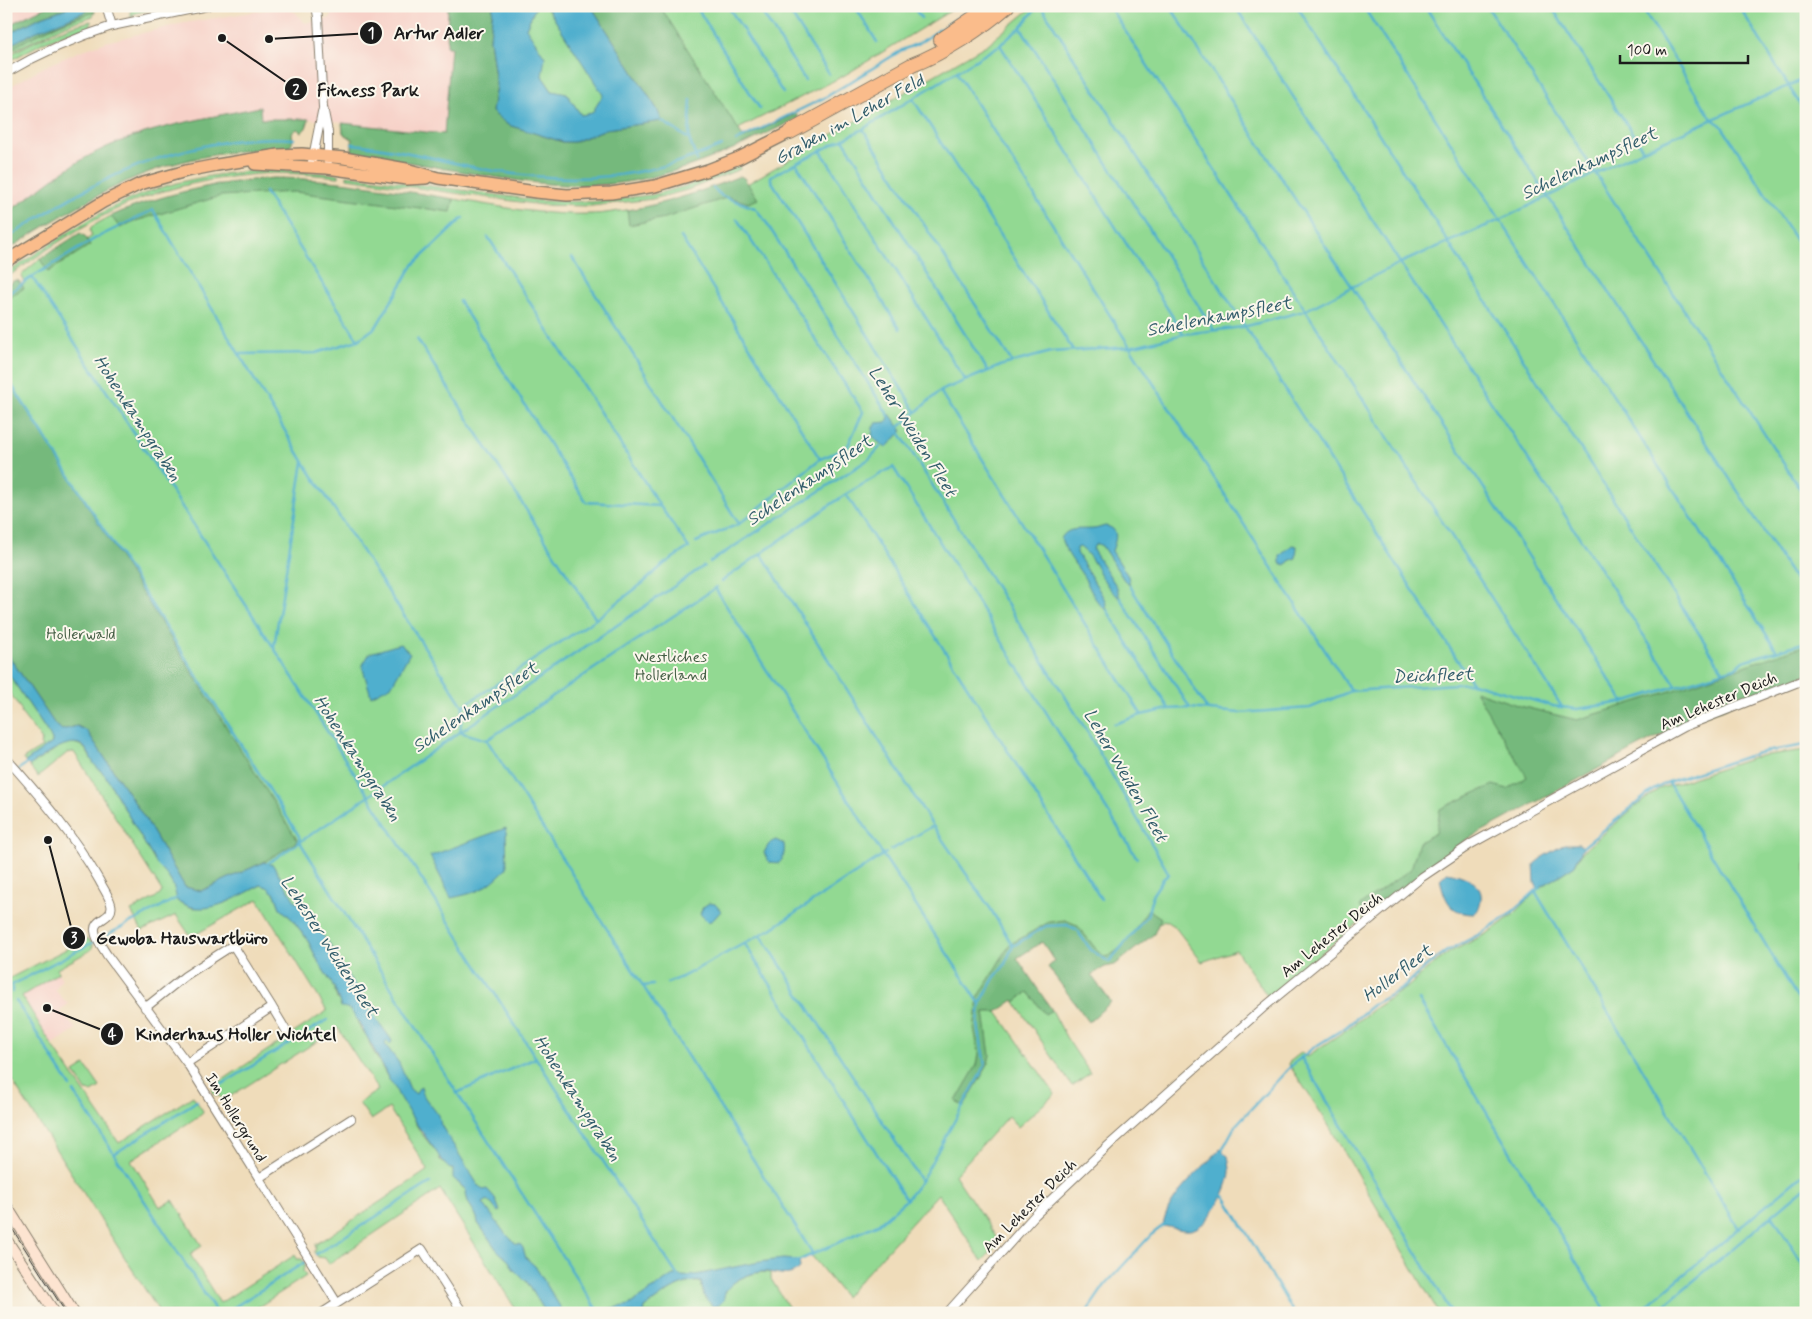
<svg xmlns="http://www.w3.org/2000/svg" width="1812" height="1319" font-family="Mynerve,sans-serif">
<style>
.built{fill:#f7d1c8}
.green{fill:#92d992;stroke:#577a57}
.forest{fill:#75b97c;stroke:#486a4c}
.water{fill:#4fafce;stroke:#366675}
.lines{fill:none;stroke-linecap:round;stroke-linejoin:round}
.stream{stroke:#4fafce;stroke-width:2.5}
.street-casing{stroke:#867c6b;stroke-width:10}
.secondary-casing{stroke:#867c6b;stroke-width:12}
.primary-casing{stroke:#867c6b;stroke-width:14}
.highway-casing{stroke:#867c6b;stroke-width:16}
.street{stroke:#fff;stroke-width:8}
.secondary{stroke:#fde4d1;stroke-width:10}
.primary{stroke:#fabc8b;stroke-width:11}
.highway{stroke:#fabc8b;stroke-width:14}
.tram{stroke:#1c1c1c;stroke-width:1}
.labels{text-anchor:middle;stroke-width:4;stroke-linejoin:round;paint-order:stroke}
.park-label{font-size:16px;fill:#455e45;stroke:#fbf7ec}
.street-label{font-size:16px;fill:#1c1c1c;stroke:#fbf7ec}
.water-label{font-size:18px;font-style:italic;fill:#335e6c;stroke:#fbf7ec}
.leader{fill:none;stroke:#1c1c1c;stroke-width:2}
.callout-dot{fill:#1c1c1c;stroke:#fbf7ec;stroke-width:2}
.mark-label{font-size:15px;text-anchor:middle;font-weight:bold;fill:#fff}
.callout-label{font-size:18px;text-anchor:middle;font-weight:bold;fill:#1c1c1c;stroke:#fbf7ec;stroke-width:4;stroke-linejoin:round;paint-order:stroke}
</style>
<rect width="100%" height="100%" fill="#fbf7ec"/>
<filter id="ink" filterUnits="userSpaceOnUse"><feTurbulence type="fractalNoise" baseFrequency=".02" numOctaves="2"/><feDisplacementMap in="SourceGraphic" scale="10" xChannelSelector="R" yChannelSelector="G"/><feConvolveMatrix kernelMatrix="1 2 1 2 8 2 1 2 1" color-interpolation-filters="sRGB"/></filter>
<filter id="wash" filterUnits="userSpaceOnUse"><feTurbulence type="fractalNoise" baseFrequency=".0096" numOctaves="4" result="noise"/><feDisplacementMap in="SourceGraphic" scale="20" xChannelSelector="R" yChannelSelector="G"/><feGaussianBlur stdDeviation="1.12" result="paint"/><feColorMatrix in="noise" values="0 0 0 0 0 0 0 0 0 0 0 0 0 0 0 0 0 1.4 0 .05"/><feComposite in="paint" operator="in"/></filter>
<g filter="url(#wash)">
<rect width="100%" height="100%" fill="#efdcba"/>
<path class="built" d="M6 6H48L6 26Z
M331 6H448L447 47H451L444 134 309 119H261L260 107 161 128 108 146 74 164 6 213V89L44 67 80 51 106 42 184 23 277 8H284L295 12 305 23 331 18Z
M58 973 62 979 55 990 68 1004 60 1011 76 1029 52 1045 22 995Z"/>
<path class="green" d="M140 6H163L133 14V17H131L130 11Z
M536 6H543L548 9 604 95 592 113 581 115 567 95 552 91 542 76 526 28Z
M648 6H958L845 75 730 133Z
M1034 6H1806V673L1657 735 1469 836 1421 871 1268 997 1236 950 1202 962 1175 927 1164 920 1088 973 1054 929 1014 956 997 1012 1055 1094 1018 1127 1008 1116 955 1175 1000 1243 982 1261 938 1194 845 1297 811 1255 792 1264 673 1281 619 1313H551L283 892 85 741 6 661V295L25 283 21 275 40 259 46 268 92 236 90 231 91 227 111 216 115 220 195 190 217 184 453 204 454 199C500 207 547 216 593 214 604 214 616 211 627 210L628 216 735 191 988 44Z
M95 12 93 16 63 26 6 54V52C33 35 65 20 95 12Z
M91 21V28L84 31 80 29 44 42 6 63V57C33 41 61 28 91 21Z
M739 166 740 169 687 190 652 199 591 206 542 205 347 178V175L542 201 591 202 652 195 687 186Z
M276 170 339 174V177C317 175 296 173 274 173 228 175 172 185 130 203 85 222 46 250 6 278V274C55 240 105 205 163 187 199 176 238 171 276 170Z
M6 670 52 739V743L25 762 23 759 42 747 40 744 42 740 21 713 22 711 6 687Z
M68 743C88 743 86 754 96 766 98 769 102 772 105 775L157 865 167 875 176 890 177 901 193 908 225 903 261 885 267 887 275 894 280 908 292 919 307 939 319 963 334 987 337 999 353 1013 361 1029 367 1036 371 1047 389 1080 392 1082 421 1133 439 1155 440 1161 453 1169 458 1183 466 1190C466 1207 477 1210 478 1223L497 1250 509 1261 514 1270 527 1282 546 1313H518L440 1189 329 1264 325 1258 318 1257 314 1252 316 1248 315 1245 428 1170 389 1108 371 1120 359 1103 378 1090 338 1028 223 1101 220 1096 215 1095 212 1090 215 1085 327 1011 258 899 191 937 176 915 142 931 131 911 160 895 162 891 74 752 67 753 38 777 29 766 61 746Z
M1806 750V1313H1439L1323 1116 1288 1063 1302 1052 1306 1057 1349 1028 1372 1010 1409 986 1427 969 1450 952 1488 933 1514 914 1540 888 1575 865 1582 852 1635 807 1659 789 1760 756Z
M86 939 90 940 93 945 91 950 57 969 58 973 22 996 52 1045 119 1143 193 1096 203 1111 202 1114 131 1160 160 1207 173 1200 202 1246 190 1254 220 1303 295 1255 297 1259H302L305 1264 303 1271 306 1276 249 1313H160L6 1071V980Z
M1028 992 1045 1013 1052 1010 1066 1037 1090 1073 1072 1086 1015 1002Z
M85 1065 100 1087 92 1092 86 1091 74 1072Z
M762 1272 771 1273V1279L792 1313H644L645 1308C660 1297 681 1279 701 1282L704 1296 723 1294C731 1281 747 1274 762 1272Z"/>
<path class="forest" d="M48 6H72L39 18 6 35V26Z
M89 6H94L95 12C65 20 33 35 6 52V47L35 32 87 11Z
M448 6H493L490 39 496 85 492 112 508 125 563 142H574L606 129 661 121 657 109 591 6H660L744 138 796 114 798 118C740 147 676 178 610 184 561 189 512 180 464 172 426 165 389 159 352 152V139L343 133 342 123 444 134 451 47H447Z
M260 107 261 119H309L306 128 302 132 297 129 292 133 293 140 290 147C232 150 174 158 121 184 80 203 43 227 6 251V213C30 198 51 178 75 164 130 129 198 120 260 107Z
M740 176 744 178 758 199 748 203 729 197 665 218 629 225 627 210C666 204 703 191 740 176Z
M274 178C335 178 395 190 454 199L451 212 295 192 221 196 132 222 120 228 111 216C164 193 218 182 274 178Z
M80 233 85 236 90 245 48 272 40 259Z
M15 280 19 281 24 288 6 300V286Z
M6 376 298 841 264 862 201 891 185 887 146 820 87 731 77 726 62 730 54 723 6 652Z
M1806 645V675L1701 717 1651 740 1466 840 1367 915 1359 906 1411 869 1419 842 1436 833 1440 809 1493 785 1508 789 1527 777 1475 691 1520 706 1577 720 1674 690Z
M1148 909 1161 918 1154 934 1115 965 1105 967 1091 975 1111 1002 1089 1022 1048 967 1055 961 1042 942 1017 958 1052 1010 1045 1014 1028 992 1015 1002 1014 1000 997 1012H984L990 1055 987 1067 964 1106 956 1101 977 1065 979 1054 974 1028 978 998 1009 945 1049 922 1065 920 1077 925 1096 949 1105 957C1122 953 1138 924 1148 909Z"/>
<path class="water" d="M72 6H89L87 11 35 32 6 47V35L39 18Z
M493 6H536L526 28 545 57 542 76 552 91 567 94 581 115 592 113 603 95 548 9 543 6H591L657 109 662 121 606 129 574 142H563L508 125 492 112 496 85 490 39Z
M890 414 902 431 886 448 877 441 872 435 873 427 876 423 887 422Z
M1105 526C1120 528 1116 540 1112 551L1128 576 1130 586 1124 580 1102 546 1098 544 1094 546 1093 550 1117 587 1120 598C1101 586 1098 560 1080 547L1077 548V553L1105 600 1107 610C1094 603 1090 586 1082 574 1074 563 1066 552 1061 539 1067 526 1081 530 1093 529 1097 529 1101 527 1105 526Z
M1292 545 1297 546 1296 558 1289 561 1286 565 1280 563V556Z
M400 644 410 653 392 685 371 696 362 666 370 653Z
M6 652 54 723 62 730 77 726 87 731 146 820 185 887 201 891 264 862 273 865 295 901 303 906 308 913 310 920 329 943 351 981 357 987 362 999 391 1039 392 1042 390 1044 386 1041 385 1044 399 1063 410 1089 416 1094 418 1089 421 1087C423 1103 440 1109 441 1125L478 1185 483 1190 487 1189 495 1198 500 1211 498 1212 488 1200 483 1203 504 1232 516 1244H520L523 1248 526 1258 535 1266 564 1313H546L527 1282 514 1270 509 1261 497 1250 478 1223C477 1210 466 1207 466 1190L453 1178V1169H450C441 1162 439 1155 433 1147 422 1132 411 1117 401 1100 397 1094 395 1085 389 1080 385 1070 355 1012 349 1009 348 1008 342 1007 341 1007L334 987 319 963 307 939 292 919 280 908 275 894 267 887 261 885C243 894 220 909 199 908 191 908 184 904 177 901 174 883 170 878 157 865L105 775C102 772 97 768 94 764 91 759 89 752 84 747 70 734 42 758 29 766L25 762 52 743V739L6 670Z
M506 828 507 868C486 889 480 892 451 898L430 856Z
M776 840 784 844C785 851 784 859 779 863L769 862 764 853C767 847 769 842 776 840Z
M1565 844H1579L1583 847 1575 865 1538 889 1535 883 1534 864 1544 856Z
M1447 872C1463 875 1487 883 1480 904 1479 908 1478 911 1474 914 1450 914 1445 900 1440 879Z
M709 903 715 904 721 911 713 920 708 922 700 914 703 907Z
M1220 1149 1228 1156C1229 1161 1230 1167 1230 1172 1229 1189 1209 1228 1190 1230 1182 1231 1171 1227 1163 1226 1167 1196 1201 1171 1220 1149Z
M783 1259 799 1260 800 1268C786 1281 776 1270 760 1272 746 1274 722 1285 724 1300L719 1305 713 1307 704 1296 701 1282C681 1279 660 1297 645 1308L644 1313H584L629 1305 673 1275C678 1275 684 1277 689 1276 720 1271 751 1262 783 1259Z"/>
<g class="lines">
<path class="stream" d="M696 6 760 109
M728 6 783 93
M758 6 805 80
M786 6 829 74
M855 6 877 42
M913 6 921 18
M1041 6 1472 683
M1109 6 1562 707
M1170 6 1352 287 1624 702
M1235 6 1400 263 1676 685
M1297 6 1723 671
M1363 6 1777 651
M1425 6 1806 597
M1487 6 1806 498
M1551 6 1643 150
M1641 6 1712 119 1721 125 1806 256
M1739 6 1806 114
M1801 6 1806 14
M1021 28 1214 330
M1000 45 1183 333
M957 73 1130 347 1351 691
M913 99 1073 350
M662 121 689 139 697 160
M863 129 1012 362
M689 139 691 99
M843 139 988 371
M736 141 826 97 902 50 919 43 976 6
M352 144C400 148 447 163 494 171 542 179 595 181 642 171 670 166 696 156 722 146
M821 151 965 380
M796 163 900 329
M713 188 722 196 755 208 764 219 889 416
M265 192 358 340
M488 237 660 506 689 548
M681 237 820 459
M6 239C34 221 62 201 91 187 153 155 224 134 294 139
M572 257 739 524
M32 277 96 238 153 210 303 461 463 706 460 732 487 740 813 1254
M6 295 32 277 274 648 536 1058 679 1278
M459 301 586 502 660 506
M417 339 596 619
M239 354 316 353 358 340 376 327 413 265 463 218
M6 376 299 836 300 842 457 1093 599 1313
M940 391 1141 714
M916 412 771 180V176L863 129 1000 45 1021 27 1038 6
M898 428 940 391 1003 365 1051 352 1130 347 1184 334 1243 327 1304 311 1400 263 1500 220 1643 150 1806 78
M846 494 1101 899
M696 542 739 524 820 459 847 448 863 412 737 219
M761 553 933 826 990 908 1013 946
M710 562 869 459 884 443
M722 581 846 494 893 467 1137 858
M1130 586 1207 709
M715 588 883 855 980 1004
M1120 598 1190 708
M1107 610 1169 709
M274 647 303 462
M463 706 596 619 643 583 664 564 688 548
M1114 724 1141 715 1169 709 1190 708 1239 713 1310 708 1351 691 1472 683 1553 706 1577 709 1624 702 1735 668 1743 661 1806 642
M487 740 717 587
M6 778 29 762
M1668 782 1806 1012
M1583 847 1653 790 1668 782 1758 753 1806 745
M891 850 933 826
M268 865V863L369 796 460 732 704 566
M1535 891 1739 1229
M761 935 921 1181
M745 944 906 1200
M667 983 682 977 771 929 886 853
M643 986 653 985
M12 992V985L179 897
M1419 1000 1607 1313
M16 1001 71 1087
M1301 1057 1452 1313
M216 1088 327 1020
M74 1092 217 1313
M457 1093 536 1058
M1221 1152 1235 1126 1291 1066 1313 1048 1346 1027 1374 1004 1403 988 1426 966 1447 951 1480 934 1510 914 1540 887
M114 1154 197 1101
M1220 1193 1226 1198 1294 1313
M1772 1215 1806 1270
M316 1254 430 1183
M798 1261 878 1224 906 1200 921 1181 985 1066 978 1024 980 1004 994 978 1004 966 1013 946 1046 926 1067 925 1076 929 1091 950 1109 962 1147 916 1153 894 1163 879 1169 874 1088 733 899 432
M225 1313 305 1262
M1086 1313 1105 1285 1151 1235 1164 1225
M1638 1313 1806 1172
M1655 1313 1806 1187"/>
</g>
</g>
<g filter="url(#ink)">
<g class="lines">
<g class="street-casing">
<path id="street" d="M106 6 112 26
M316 6 318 17 323 107 328 132V161
M6 73C40 53 74 38 112 26L207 6
M311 167 322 112
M6 758C40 796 74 836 99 880 103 888 109 896 111 904 115 919 93 918 95 931 96 940 103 948 107 955L187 1063 337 1303
M272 1007 287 1032
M145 1008 185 976 233 945 272 1007 187 1063
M259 1178 351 1119
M322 1313 422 1249 463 1313
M947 1313 1035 1215 1109 1145 1263 1008 1422 877 1471 844 1683 727 1806 679"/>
</g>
<g class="secondary-casing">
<path id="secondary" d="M6 1205 74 1313
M6 1239 55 1313"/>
</g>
<g class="primary-casing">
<path id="primary" d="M255 164 327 168 407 179 426 178
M6 261 103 202 140 184 186 171 217 165 278 155 302 154 344 158 406 169 438 178 536 192 567 195 611 193 655 186 708 170 739 158 790 132"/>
</g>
<g class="highway-casing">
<path id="highway" d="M941 40 991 6
M790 132 912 65C943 53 982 28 1007 6"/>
</g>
<use href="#street" class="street"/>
<use href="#secondary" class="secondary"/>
<use href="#primary" class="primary"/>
<use href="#highway" class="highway"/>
<path class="tram" d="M6 1219 66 1313"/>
</g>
</g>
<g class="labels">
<g class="park-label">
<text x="81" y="639">Hollerwald</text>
<text x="671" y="662">Westliches<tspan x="671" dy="18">Hollerland</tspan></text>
</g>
<g class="street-label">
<text transform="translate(1718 700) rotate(-23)" y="6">Am Lehester Deich</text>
<text transform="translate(1331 934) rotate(-39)" y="6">Am Lehester Deich</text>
<text transform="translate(237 1117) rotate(58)" y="6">Im Hollergrund</text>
<text transform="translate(1029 1205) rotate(-45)" y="6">Am Lehester Deich</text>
</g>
<g class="water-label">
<text transform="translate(849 119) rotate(-29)" y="6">Graben im Leher Feld</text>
<text transform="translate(1589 163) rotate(-25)" y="6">Schelenkampsfleet</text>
<text transform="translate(1219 316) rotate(-11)" y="6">Schelenkampsfleet</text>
<text transform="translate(138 418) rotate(57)" y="6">Hohenkampgraben</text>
<text transform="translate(913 431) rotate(58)" y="6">Leher Weiden Fleet</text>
<text transform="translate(809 480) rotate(-34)" y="6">Schelenkampsfleet</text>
<text transform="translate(1433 675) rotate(-2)" y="6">Deichfleet</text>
<text transform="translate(475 707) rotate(-34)" y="6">Schelenkampsfleet</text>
<text transform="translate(358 758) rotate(57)" y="6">Hohenkampgraben</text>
<text transform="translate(1126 775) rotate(60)" y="6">Leher Weiden Fleet</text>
<text transform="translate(330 946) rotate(57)" y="6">Lehester Weidenfleet</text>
<text transform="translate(1397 973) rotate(-37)" y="6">Hollerfleet</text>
<text transform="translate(578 1098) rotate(57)" y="6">Hohenkampgraben</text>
</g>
</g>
<path class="leader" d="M269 39L371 33M222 38L296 89M48 840L74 938M47 1008L112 1034"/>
<g class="callout-dot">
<circle cx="269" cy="39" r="5"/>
<circle cx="222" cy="38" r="5"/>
<circle cx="48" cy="840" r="5"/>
<circle cx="47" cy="1008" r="5"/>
<circle cx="371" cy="33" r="12"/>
<circle cx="296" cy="89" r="12"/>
<circle cx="74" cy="938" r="12"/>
<circle cx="112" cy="1034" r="12"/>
</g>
<g class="mark-label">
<text x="371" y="38">1</text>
<text x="296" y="95">2</text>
<text x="74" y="943">3</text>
<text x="112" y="1039">4</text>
</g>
<g class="callout-label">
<text x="439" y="39">Artur Adler</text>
<text x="368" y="96">Fitness Park</text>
<text x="182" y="944">Gewoba Hauswartbüro</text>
<text x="236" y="1040">Kinderhaus Holler Wichtel</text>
</g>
<rect width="1812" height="1319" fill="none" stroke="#fbf7ec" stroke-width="25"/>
<path d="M1620 55v8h128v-8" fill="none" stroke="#1c1c1c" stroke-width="2.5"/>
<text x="1627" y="55" font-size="15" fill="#1c1c1c" stroke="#fbf7ec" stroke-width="4" paint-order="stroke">100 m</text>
</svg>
